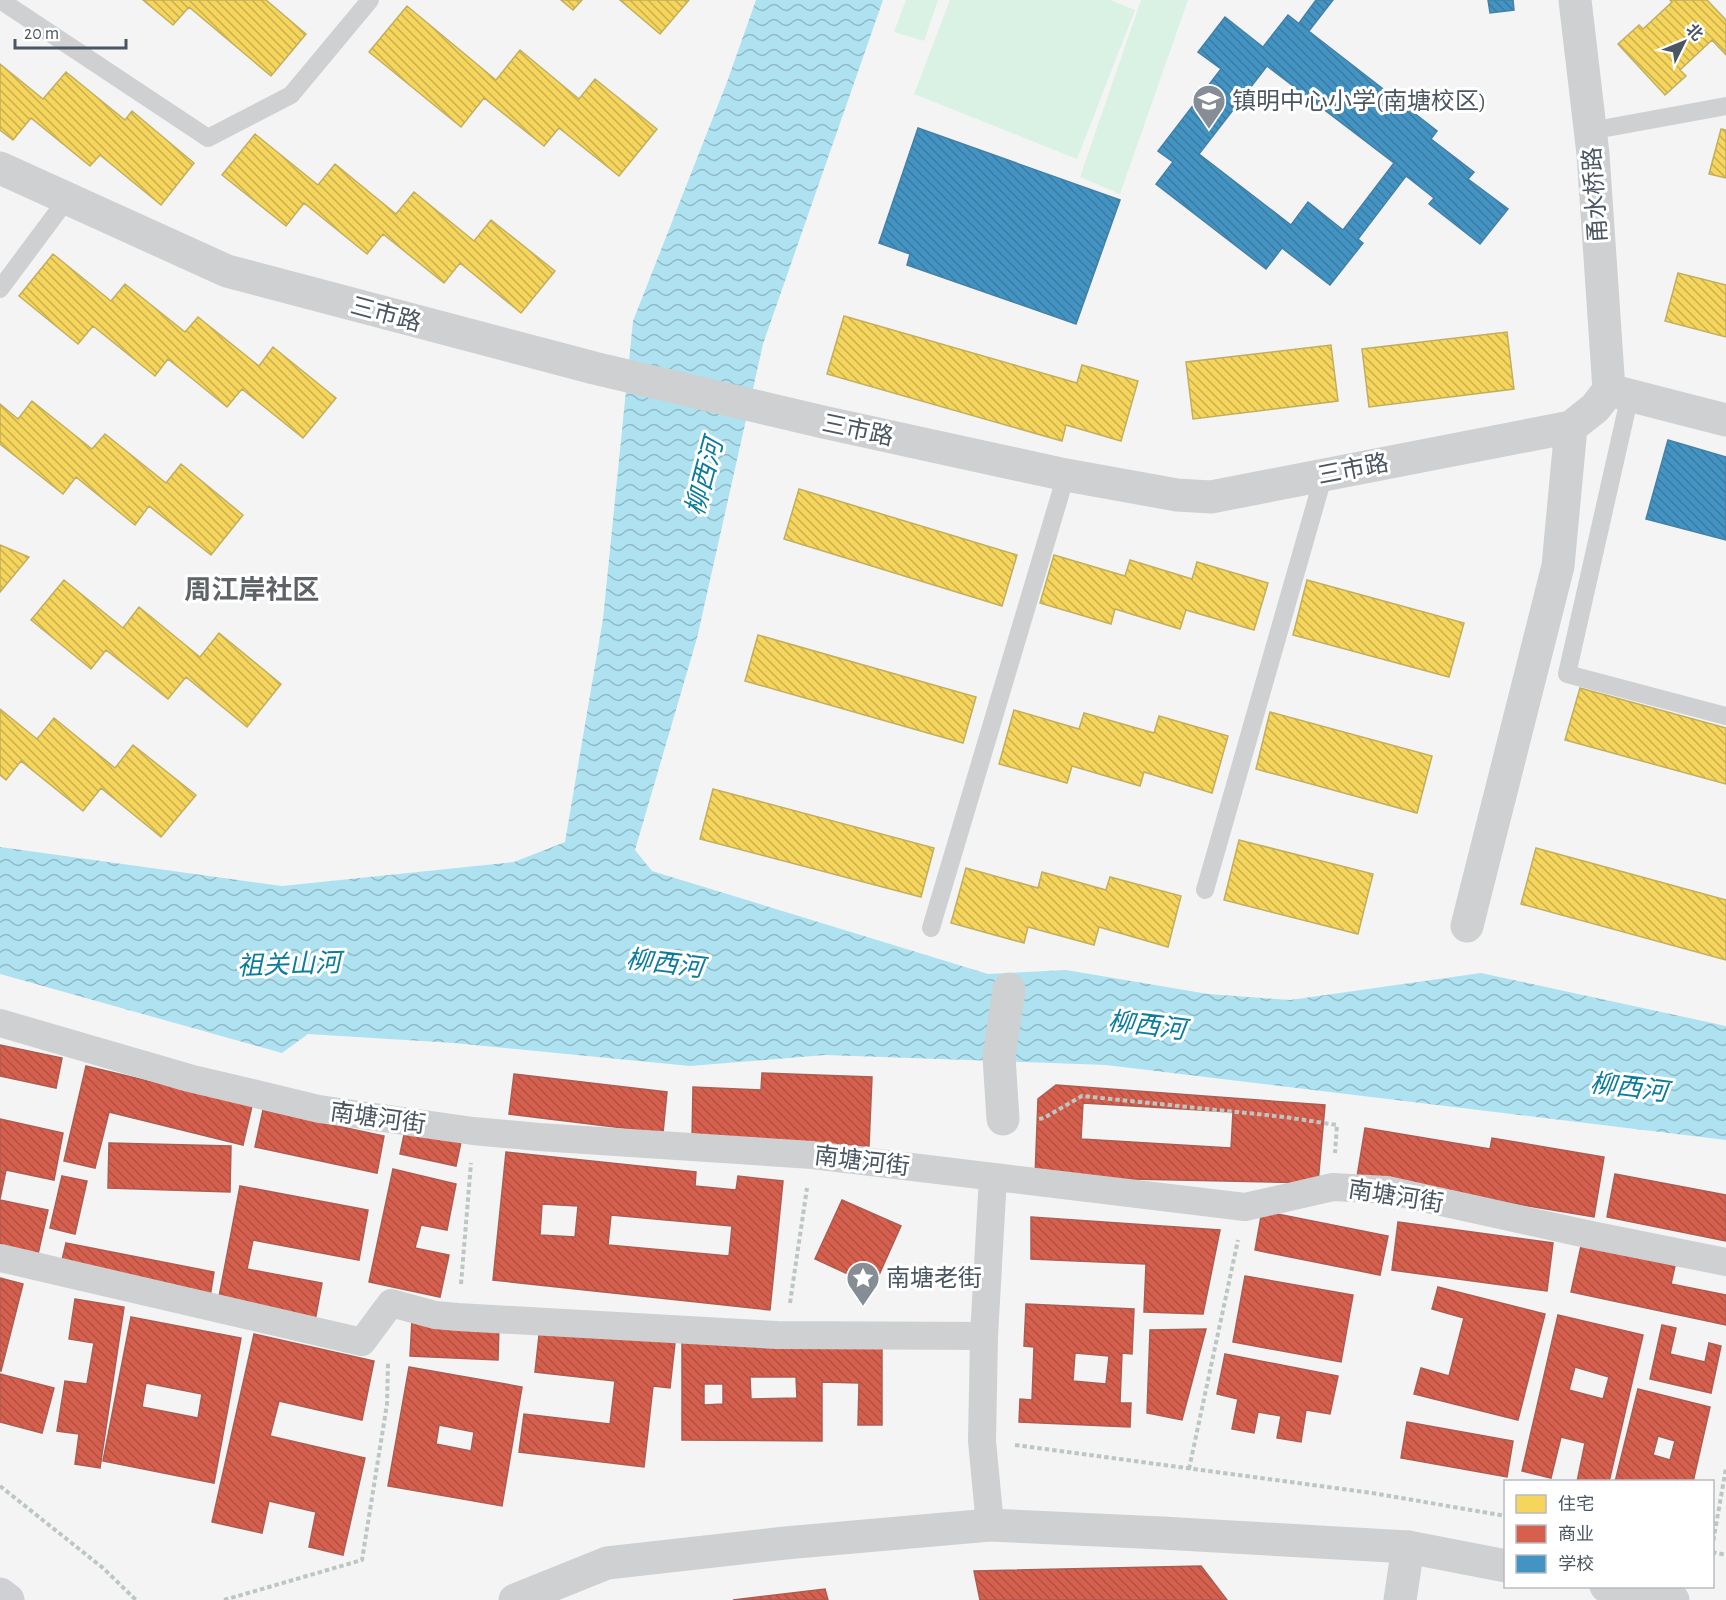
<svg xmlns="http://www.w3.org/2000/svg" width="1726" height="1600" font-family="'Alegreya Sans','Noto Sans SC',sans-serif">
<style>
.pitch{fill:#d9f2e3}
.water{fill:url(#water-waves)}
.homes{fill:url(#homes-back-hatch);stroke:#c2af5e;stroke-width:1.5}
.shops{fill:url(#shops-back-hatch);stroke:#ac5d53;stroke-width:1.5;fill-rule:evenodd}
.schools{fill:url(#schools-back-hatch);stroke:#4581a6;stroke-width:1.5;fill-rule:evenodd}
.lines{fill:none;stroke-linecap:round;stroke-linejoin:round}
.path{stroke:#bcc7c4;stroke-width:4;stroke-dasharray:4.5 3;stroke-linecap:butt}
.service{stroke:#ced0d2;stroke-width:18}
.pedestrian{stroke:#ced0d2;stroke-width:28}
.minor{stroke:#ced0d2;stroke-width:33}
.tertiary{stroke:#ced0d2;stroke-width:33}
.secondary{stroke:#ced0d4;stroke-width:33}
.labels{text-anchor:middle;stroke-width:6;stroke-linejoin:round;paint-order:stroke}
.poi-label{font-size:24px;fill:#4a5661;stroke:#fff;text-anchor:start}
.street-label{font-size:24px;fill:#4a5661;stroke:#fff}
.water-label{font-size:26px;font-style:italic;fill:#0c7c9b;stroke:#fff}
.quarter-label{font-size:27px;font-weight:bold;fill:#5f6368;stroke:#fff}
</style>
<defs>
<pattern id="water-waves" width="16" height="10" patternUnits="userSpaceOnUse" patternTransform="scale(1.5)"><rect width="16" height="10" fill="#aee2f0"/><path d="M0 5q4-4 8 0t8 0" fill="none" stroke="#90bac6"/></pattern>
<pattern id="homes-back-hatch" width="6" height="6" patternUnits="userSpaceOnUse" patternTransform="scale(1.5)"><rect width="6" height="6" fill="#f6d55c"/><path d="M-1 5l2 2M0 0l6 6M5-1l2 2" fill="none" stroke="#c9b04f"/></pattern>
<pattern id="shops-back-hatch" width="6" height="6" patternUnits="userSpaceOnUse" patternTransform="scale(1.5)"><rect width="6" height="6" fill="#d6604d"/><path d="M-1 5l2 2M0 0l6 6M5-1l2 2" fill="none" stroke="#b05243"/></pattern>
<pattern id="schools-back-hatch" width="6" height="6" patternUnits="userSpaceOnUse" patternTransform="scale(1.5)"><rect width="6" height="6" fill="#4393c3"/><path d="M-1 5l2 2M0 0l6 6M5-1l2 2" fill="none" stroke="#3a7ba2"/></pattern>
</defs>
<rect width="100%" height="100%" fill="#f4f4f4"/>
<path class="pitch" d="M906 0H938L924 41 894 32Z
M950 0H1110L1135 10 1077 159 914 94Z
M1141 0H1188L1120 194 1080 177Z"/>
<path class="water" d="M756 0H883L763 344 697 638 635 850 652 871 988 974 1066 970 1208 994 1290 1000 1481 973 1726 1026V1140L1106 1065 825 1055 690 1066 454 1043 308 1034 282 1053 0 974V847L282 886 514 862 565 842 603 619 633 321 727 82Z"/>
<path class="homes" d="M143 0H266L306 34 271 76 189 7 173 25Z
M561 0H582L573 10Z
M620 0H689L660 34Z
M1670 0H1707L1726 20V55L1712 40 1680 70 1686 76 1665 95 1618 44 1639 25 1643 29 1672 2Z
M407 6 496 80 520 50 579 99 595 79 657 129 619 176 559 128 544 146 484 98 461 127 369 52Z
M0 64 43 99 66 72 125 120 132 111 194 163 161 205 100 155 90 166 31 118 13 140 0 130Z
M1721 129 1726 130V178L1709 174Z
M255 134 318 185 335 164 396 214 414 192 474 241 491 220 555 271 521 313 460 263 444 283 383 234 367 254 304 203 286 226 222 175Z
M53 254 111 301 125 284 185 332 198 317 259 366 273 347 336 398 303 438 242 389 227 407 168 359 155 376 93 326 78 344 19 296Z
M1678 273 1726 285V337L1665 321Z
M844 316 1077 383 1082 365 1138 381 1121 441 1066 425 1062 441 827 374Z
M1507 332 1514 389 1369 407 1362 349Z
M1331 345 1338 401 1193 419 1186 362Z
M32 401 92 449 105 434 166 483 181 464 243 515 211 555 149 506 135 525 76 477 63 494 0 444V404L18 419Z
M799 489 1017 555 1002 606 784 539Z
M0 545 29 557 0 592Z
M1054 555 1125 576 1130 560 1192 579 1197 562 1268 583 1254 630 1186 610 1180 629 1115 609 1111 624 1040 603Z
M64 580 123 628 139 607 200 657 219 633 281 684 247 727 186 677 168 699 106 650 91 669 31 620Z
M1307 580 1464 623 1449 677 1293 635Z
M758 635 976 697 963 743 745 681Z
M1580 688 1726 728V784L1565 740Z
M0 709 37 739 54 718 115 768 133 745 196 795 161 837 101 788 83 811 21 761 6 780 0 775Z
M1014 710 1079 729 1084 713 1154 733 1159 716 1228 736 1212 793 1144 772 1140 786 1072 766 1067 783 999 764Z
M1270 712 1432 756 1417 813 1256 769Z
M713 789 934 848 921 897 700 839Z
M1239 840 1373 874 1358 934 1224 900Z
M1536 848 1726 900V960L1521 904Z
M966 868 1038 888 1042 872 1106 890 1110 877 1181 896 1168 947 1099 927 1094 945 1028 927 1024 943 951 923Z"/>
<path class="shops" d="M0 1045 62 1058 56 1088 0 1076Z
M86 1066 252 1106 243 1145 109 1112 95 1168 64 1161Z
M762 1073 872 1077 869 1146 692 1139 693 1087 761 1090Z
M514 1074 667 1092 663 1133 509 1114Z
M1056 1085 1325 1105 1318 1183 1035 1177 1038 1099ZM1083 1103 1233 1112 1231 1148 1081 1139Z
M263 1110 384 1136 377 1173 255 1147Z
M0 1119 63 1133 54 1180 6 1170 0 1199Z
M1365 1128 1490 1149 1492 1138 1604 1157 1594 1217 1357 1177Z
M405 1130 461 1142 456 1166 400 1154Z
M109 1143 231 1146 230 1192 108 1188Z
M506 1152 696 1172 695 1186 736 1190 738 1176 783 1181 770 1310 493 1280ZM542 1204 578 1206 575 1237 540 1235ZM611 1215 732 1226 729 1256 608 1245Z
M393 1169 456 1184 447 1230 421 1225 415 1248 449 1255 440 1297 369 1282Z
M1615 1174 1726 1195V1241L1607 1217Z
M62 1176 87 1181 75 1234 50 1228Z
M240 1186 368 1210 359 1260 253 1240 247 1269 322 1283 315 1321 218 1302Z
M0 1200 48 1210 38 1254 0 1246Z
M842 1200 901 1226 874 1286 815 1259Z
M1262 1211 1388 1236 1380 1275 1255 1250Z
M1031 1217 1220 1230 1203 1314 1144 1312 1146 1264 1031 1259Z
M1398 1222 1553 1243 1547 1291 1392 1270Z
M66 1243 214 1272 209 1303 59 1273Z
M1581 1246 1675 1266 1671 1284 1726 1295V1325L1571 1292Z
M1245 1276 1353 1295 1341 1362 1233 1342Z
M0 1278 23 1284 1 1371H0Z
M1438 1287 1545 1314 1518 1420 1414 1394 1421 1368 1449 1376 1464 1318 1432 1309Z
M75 1299 124 1307 100 1468 75 1464 79 1434 57 1431 65 1381 87 1384 94 1343 69 1339Z
M1026 1304 1134 1309 1132 1354 1122 1353 1120 1403H1131L1130 1427 1019 1422 1020 1399 1032 1400 1034 1347 1024 1346ZM1075 1353 1109 1356 1106 1384 1073 1381Z
M1558 1315 1643 1335 1609 1482H1577L1585 1443 1561 1437 1551 1478 1522 1471ZM1575 1367 1609 1377 1603 1399 1569 1390Z
M131 1317 241 1338 214 1483 103 1461ZM146 1383 202 1394 198 1418 142 1407Z
M412 1320 499 1325 498 1360 410 1356Z
M1662 1325 1676 1328 1670 1354 1705 1362 1709 1343 1721 1346 1711 1393 1650 1379Z
M540 1326 675 1343 670 1388 653 1386 644 1467 519 1452 524 1414 610 1424 615 1381 535 1372Z
M1206 1329 1182 1420 1147 1413 1150 1330Z
M254 1334 374 1361 362 1420 279 1401 270 1436 365 1458 343 1555 309 1547 316 1512 269 1501 262 1533 212 1522Z
M682 1342 882 1344V1425H858L859 1383 822 1382V1441L682 1440ZM750 1377H796L797 1398 751 1399ZM704 1384H723V1404L704 1405Z
M1225 1354 1338 1376 1330 1414 1306 1410 1301 1442 1277 1438 1281 1416 1258 1412 1254 1433 1232 1429 1238 1399 1217 1394Z
M409 1367 522 1387 502 1506 388 1486ZM439 1425 474 1432 471 1451 436 1444Z
M0 1374 54 1388 42 1433 0 1422Z
M1638 1389 1710 1407 1693 1482H1615ZM1658 1436 1675 1441 1670 1460 1653 1455Z
M1407 1422 1513 1441 1507 1477 1401 1458Z
M1201 1566 1227 1600H980L974 1571Z
M825 1589 828 1600H733Z"/>
<path class="schools" d="M1316 0H1333L1309 31 1299 23Z
M1488 0H1513L1514 10 1490 13Z
M1288 15 1437 131 1431 139 1474 172 1468 179 1508 209 1480 244 1429 204 1434 198 1406 176 1358 239 1363 243 1330 285 1282 248 1266 269 1156 184 1173 162 1158 151 1221 69 1198 52 1225 17 1263 47ZM1267 66 1394 163 1343 230 1308 202 1291 225 1199 154Z
M918 128 1120 200 1076 324 907 265 910 254 879 243Z
M1668 440 1726 457V540L1646 519Z"/>
<g class="lines">
<path class="path" d="M1039 1119 1044 1118 1082 1096 1285 1117 1337 1125 1335 1153
M461 1284 471 1163
M790 1303 807 1188
M1015 1445 1372 1493 1506 1516
M1189 1469 1238 1240
M0 1486 103 1568 136 1600
M1712 1548 1726 1468
M1712 1552 1726 1555
M224 1600 362 1560 387 1404 388 1363"/>
<path class="service" d="M0 0 208 138 291 95 370 0
M1590 131 1726 106
M0 289 67 199
M1630 395 1567 674 1726 716
M1205 890 1324 474
M931 928 1066 475"/>
<path class="pedestrian" d="M0 1023 189 1078 319 1109 473 1131 539 1137 812 1155 1245 1207 1333 1187 1387 1190 1591 1235 1726 1262
M0 1258 362 1342 391 1303 435 1315 458 1317 777 1335 984 1336
M990 1525 982 1441 984 1336 993 1177"/>
<path class="minor" d="M1575 0 1593 154 1609 390
M0 168 227 271 594 368 823 422 1066 475 1177 495 1211 497 1571 427 1595 408 1609 390 1726 420
M1467 926 1558 566 1571 427
M1003 1119 999 1057 1009 989
M1400 1600 1408 1547"/>
<path class="tertiary" d="M1606 1586 1673 1600
M515 1600 607 1563 785 1543 990 1525 1162 1533 1408 1547 1506 1566"/>
<path class="secondary" d="M0 1594 8 1600"/>
</g>
<defs>
<g id="school-pin" transform="scale(1.725)"><path d="M0 17L-7.5 6A9.5 9.5 0 1 1 7.5 6Z" fill="#868d94" stroke="#fff"/><path d="M0-5L7-2L0 1L-7-2ZM-4 1L0 2.5L4 1V4Q0 6-4 4Z" fill="#fff"/></g>
<g id="sight-pin" transform="scale(1.725)"><path d="M0 17L-7.5 6A9.5 9.5 0 1 1 7.5 6Z" fill="#868d94" stroke="#fff"/><path d="M0-6L1.8-2.2L6-1.7L2.9 1.2L3.7 5.4L0 3.3L-3.7 5.4L-2.9 1.2L-6-1.7L-1.8-2.2Z" fill="#fff"/></g>
</defs>
<g fill-rule="evenodd">
<use href="#school-pin" x="1209" y="101"/>
<use href="#sight-pin" x="863" y="1278"/>
</g>
<g class="labels">
<g class="poi-label">
<text x="1232" y="109">镇明中心小学(南塘校区)</text>
<text x="886" y="1286">南塘老街</text>
</g>
<g class="street-label">
<text transform="translate(1595 195) rotate(-94)" y="8">甬水桥路</text>
<text transform="translate(386 314) rotate(15)" y="8">三市路</text>
<text transform="translate(858 430) rotate(12)" y="8">三市路</text>
<text transform="translate(1353 469) rotate(-11)" y="8">三市路</text>
<text transform="translate(378 1118) rotate(8)" y="8">南塘河街</text>
<text transform="translate(862 1161) rotate(7)" y="8">南塘河街</text>
<text transform="translate(1396 1196) rotate(9)" y="8">南塘河街</text>
</g>
<g class="water-label">
<text transform="translate(704 477) rotate(-75)" y="9">柳西河</text>
<text transform="translate(665 963) rotate(7)" y="9">柳西河</text>
<text transform="translate(289 964) rotate(-2)" y="9">祖关山河</text>
<text transform="translate(1147 1025) rotate(7)" y="9">柳西河</text>
<text transform="translate(1629 1087) rotate(7)" y="9">柳西河</text>
</g>
<g class="quarter-label">
<text x="252" y="599">周江岸社区</text>
</g>
</g>
<rect x="1504" y="1480" width="210" height="108" fill="#ffffff" stroke="#b7bbc0" stroke-width="1.5"/>
<rect x="1516" y="1495" width="30" height="18" fill="#f6d55c" stroke="#b7bbc0" stroke-width="1.5"/>
<text x="1558" y="1510" font-size="18" fill="#4a5661">住宅</text>
<rect x="1516" y="1525" width="30" height="18" fill="#d6604d" stroke="#b7bbc0" stroke-width="1.5"/>
<text x="1558" y="1540" font-size="18" fill="#4a5661">商业</text>
<rect x="1516" y="1555" width="30" height="18" fill="#4393c3" stroke="#b7bbc0" stroke-width="1.5"/>
<text x="1558" y="1570" font-size="18" fill="#4a5661">学校</text>
<g transform="translate(1684 42) rotate(47)" stroke="#ffffff" stroke-width="4.5" paint-order="stroke">
<path d="M0-4.5L10 22L0 15L-10 22Z" fill="#4a5661"/>
<text y="-9" font-size="16" font-weight="bold" text-anchor="middle" fill="#4a5661">北</text>
</g>
<path d="M15 39v9h111v-9" fill="none" stroke="#4a5661" stroke-width="3"/>
<text x="24" y="39" font-size="18" fill="#4a5661" stroke="#ffffff" stroke-width="4.5" paint-order="stroke">20 m</text>
</svg>
